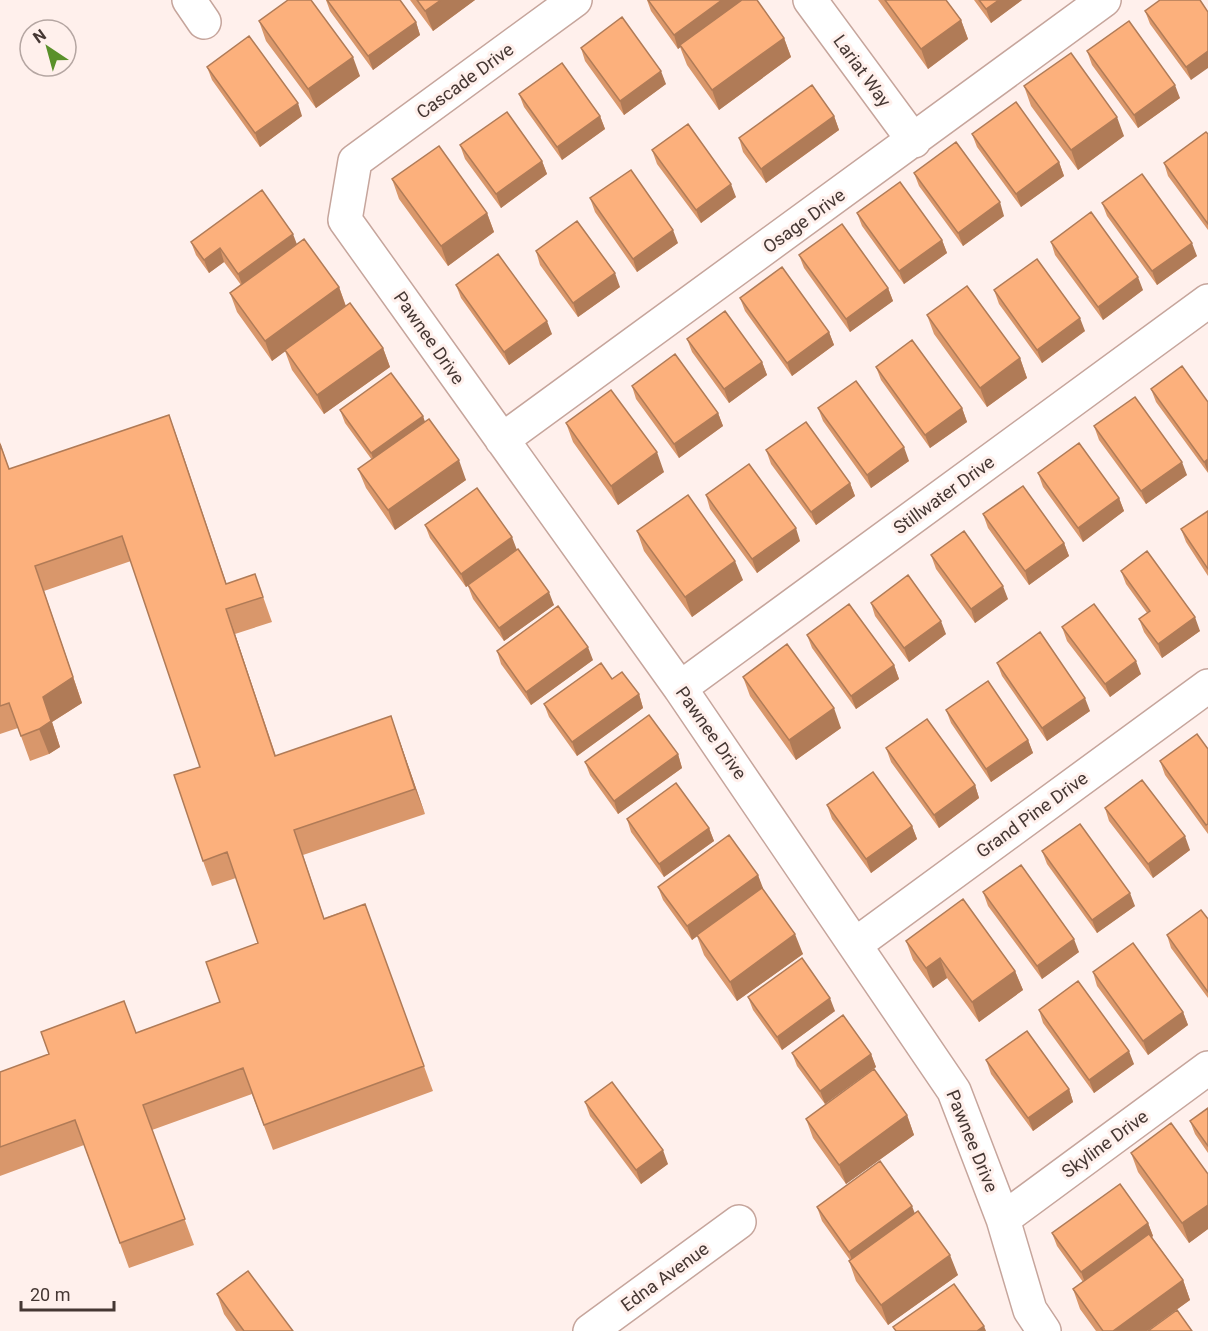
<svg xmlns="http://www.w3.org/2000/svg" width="1208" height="1331" font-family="Roboto,sans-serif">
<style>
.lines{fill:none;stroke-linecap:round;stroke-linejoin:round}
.minor-casing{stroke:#c6a59c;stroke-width:36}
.minor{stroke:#fff;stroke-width:33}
.wall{fill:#d9976b}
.shaded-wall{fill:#b07b57}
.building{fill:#fcb07c;stroke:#b07b57;stroke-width:1.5}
.labels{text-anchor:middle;stroke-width:6;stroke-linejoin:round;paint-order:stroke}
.street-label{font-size:18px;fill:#453733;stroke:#fff0ec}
</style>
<rect width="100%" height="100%" fill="#fff0ec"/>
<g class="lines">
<g class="minor-casing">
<path id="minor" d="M189 0 204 22
M575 0 355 161 345 220 680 688 954 1091 1003 1219 1030 1310 1044 1331
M810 0 914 141
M502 440 1104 0
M680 688 1208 301
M856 944 1208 686
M1003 1219 1208 1068
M590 1331 739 1222"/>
</g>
<use href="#minor" class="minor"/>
</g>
<path class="wall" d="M326 0H400L416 22 420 35 373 70 330 11Z
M410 0H475L433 31Z
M647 0H757L784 38 791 57 719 110 687 65 680 47 678 49 651 11Z
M878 0H946L961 20 968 39 928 69Z
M974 0H1022L991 23Z
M1200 0 1191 80 1150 24 1145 11Z
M259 21 360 76 316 108 266 41Z
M581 48 666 84 624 115 585 61Z
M1087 51 1180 98 1138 128 1092 65Z
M207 67 302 116 260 147 212 80Z
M1024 86 1124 136 1078 170 1031 106Z
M519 94 600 116 605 129 562 160 524 107Z
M834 116 839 130 766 183 743 152 739 138Z
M972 134 1059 162 1064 176 1021 207 977 147Z
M1208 134V230L1168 176 1164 163Z
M460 145 542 161 547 174 501 208 465 159Z
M652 150 736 197 701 223 657 164Z
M914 173 1004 216 963 246 919 186Z
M392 179 487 213 494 232 448 266 399 199Z
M590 198 678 243 637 272 595 212Z
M1102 203 1197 256 1157 285 1107 216Z
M857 213 942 240 947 253 904 284 862 226Z
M191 242 297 244 339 287 346 306 383 348 390 367 324 414 292 370 285 351 272 361 237 312 230 293 241 285 224 262 209 273 196 255Z
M1051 242 1143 290 1103 320 1055 255Z
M536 251 620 287 578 317 540 265Z
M799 255 888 288 893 301 850 332 804 268Z
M456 285 552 334 509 365 461 298Z
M994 290 1085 331 1042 363 999 304Z
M740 298 829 332 834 345 792 376 745 311Z
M927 315 1020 358 1027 378 987 407 934 334Z
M687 339 762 362 767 375 729 403 692 352Z
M876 367 962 408 967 422 930 448 881 380Z
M632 386 718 413 723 426 679 458 636 399Z
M1151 389 1208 402V473L1156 402Z
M818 408 909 461 871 488 823 421Z
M340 410 423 416 425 422 466 480 395 530 366 488 358 469 372 460 345 423Z
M169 415 226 584 255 574 272 622 235 634 276 756 400 742 425 814 303 855 324 918 365 904 433 1091 273 1150 252 1094 152 1130 194 1245 129 1268 84 1145 0 1176V1072L136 1033 220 1002 258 943 236 878 212 886 203 861 200 767 131 561 44 591 82 703 52 722 60 747 49 754 30 761 18 728 0 734V442L9 469Z
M566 423 664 472 618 505 573 442Z
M1094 426 1187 475 1146 504 1099 440Z
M766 450 850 483 855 496 816 525 771 464Z
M1038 473 1119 498 1124 511 1083 542 1043 487Z
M706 495 800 541 757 573 710 509Z
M1208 511V576L1186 542 1181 529Z
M983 514 1064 543 1069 556 1029 585 988 528Z
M425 525 517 550 554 605 504 641 473 599 468 586 466 587 430 538Z
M637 531 743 580 692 617 644 551Z
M931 555 1008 599 975 623 936 569Z
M1121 571 1200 631 1162 658 1144 632 1139 619 1147 613 1126 584Z
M871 603 946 634 909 662 875 616Z
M1062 627 1141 674 1110 697 1067 641Z
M807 635 894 665 899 679 856 709 812 648Z
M497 651 593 660 531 705 501 664Z
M997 663 1090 711 1047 741 1002 676Z
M743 677 841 728 796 760 750 696Z
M639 694 643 708 577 756 549 717 544 704Z
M946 710 1028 740 1033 753 991 782 951 723Z
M886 748 975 785 979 798 939 828 891 762Z
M1208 749V834L1165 775 1160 761Z
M678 754 682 768 618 814 590 775 585 762Z
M827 805 912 826 917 839 871 873 832 819Z
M1105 808 1190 850 1153 878 1109 821Z
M627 819 709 828 714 841 664 877 631 832Z
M1042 851 1135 906 1097 933 1047 864Z
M758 875 762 888 803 954 737 1001 704 955 697 936 692 940 663 900 658 887Z
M983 892 1079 952 1042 979 988 906Z
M1208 919V998L1171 948 1167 935Z
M906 941 1015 971 1023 990 979 1022 947 978 933 988 913 960Z
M1093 972 1183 1012 1188 1025 1148 1055 1097 986Z
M748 997 835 1011 782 1050 753 1010Z
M1039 1010 1134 1064 1094 1093 1043 1023Z
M792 1053 871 1054 876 1067 825 1104 797 1066Z
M986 1060 1069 1089 1073 1102 1033 1131 991 1074Z
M585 1102 668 1164 641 1184 590 1116Z
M1208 1108V1153L1195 1134 1190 1121Z
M907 1115 914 1135 846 1184 813 1138 806 1119Z
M1131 1153 1208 1174V1229L1189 1243 1138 1172Z
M817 1207 915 1213 958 1275 888 1325 856 1281 849 1261 850 1260 822 1221Z
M1148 1223 1153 1236 1152 1237 1183 1280 1190 1300 1147 1331H1096L1080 1309 1073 1289 1083 1282 1057 1246 1052 1233Z
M217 1294 293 1331H236L224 1314Z"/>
<path class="shaded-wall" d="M441 0H475L433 31 425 11Z
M722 0H745L678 49 674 35Z
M999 0H1022L991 23 986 9Z
M961 20 968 39 928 69 921 49Z
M416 22 420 35 373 70 368 56Z
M784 38 791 57 719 110 712 90Z
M1208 51V68L1191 80 1186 67Z
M353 57 360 76 316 108 308 89Z
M661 71 666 84 624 115 620 101Z
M1175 85 1180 98 1138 128 1134 115Z
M298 103 302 116 260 147 255 133Z
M600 116 605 129 562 160 557 147Z
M834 116 839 130 766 183 761 169Z
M1117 117 1124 136 1078 170 1071 150Z
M542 161 547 174 501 208 496 194Z
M1059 162 1064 176 1021 207 1016 194Z
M731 184 736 197 701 223 696 210Z
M1000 202 1004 216 963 246 958 233Z
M487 213 494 232 448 266 441 246Z
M673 230 678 243 637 272 633 259Z
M293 234 298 247 243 287 238 274Z
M942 240 947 253 904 284 899 271Z
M1192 243 1197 256 1157 285 1152 271Z
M220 248 224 262 209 273 204 260Z
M615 273 620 287 578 317 573 303Z
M1138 277 1143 290 1103 320 1098 307Z
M339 287 346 307 272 361 265 341Z
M888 288 893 301 850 332 846 319Z
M1080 318 1085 331 1042 363 1037 350Z
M547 321 552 334 509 365 504 352Z
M829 332 834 345 792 376 787 363Z
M383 348 390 367 324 414 317 395Z
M1020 358 1027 378 987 407 980 388Z
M762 362 767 375 729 403 724 389Z
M962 408 967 422 930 448 925 435Z
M718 413 723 426 679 458 674 444Z
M169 415 178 440 235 609 226 584Z
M423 416 427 429 376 466 371 453Z
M904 447 909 461 871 488 867 475Z
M657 452 664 472 618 505 611 486Z
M1208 459V472L1204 462Z
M459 460 466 480 395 530 388 510Z
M1182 462 1187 475 1146 504 1141 491Z
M850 483 855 496 816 525 811 512Z
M1119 498 1124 511 1083 542 1078 528Z
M796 528 800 541 757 573 752 559Z
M512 537 517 550 466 587 461 574Z
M1064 543 1069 556 1029 585 1025 571Z
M735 561 743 580 692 617 685 597Z
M35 566 82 703 52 722 60 747 49 754 39 729 43 697Z
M1003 586 1008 599 975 623 971 609Z
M549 592 554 605 504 641 499 628Z
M226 609 235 634 284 782 275 756Z
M1195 617 1200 631 1162 658 1158 644Z
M941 621 946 634 909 662 904 648Z
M588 647 593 660 531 705 526 692Z
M1136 661 1141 674 1110 697 1105 684Z
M894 665 899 679 856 709 851 696Z
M639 694 643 708 577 756 572 742Z
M1085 698 1090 711 1047 741 1042 728Z
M834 708 841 728 796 760 789 740Z
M391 716 400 742 425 814 415 789Z
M1028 740 1033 753 991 782 986 769Z
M678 754 682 768 618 814 614 801Z
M975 785 979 798 939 828 934 815Z
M912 826 917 839 871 873 866 859Z
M709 828 714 841 664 877 659 864Z
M1185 836 1190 850 1153 878 1148 864Z
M758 875 763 888 692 940 687 926Z
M1130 893 1135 906 1097 933 1092 920Z
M795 934 803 954 737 1001 730 982Z
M1074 939 1079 952 1042 979 1037 966Z
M940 958 947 978 933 988 926 968Z
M1015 971 1023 990 979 1022 972 1002Z
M830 998 835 1011 782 1050 777 1037Z
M1183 1012 1188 1025 1148 1055 1143 1041Z
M1129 1051 1134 1064 1094 1093 1089 1080Z
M871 1054 876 1067 825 1104 820 1091Z
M1069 1089 1073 1102 1033 1131 1028 1118Z
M907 1115 914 1135 846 1184 839 1165Z
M663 1150 668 1164 641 1184 636 1170Z
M1208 1205V1229L1189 1243 1182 1223Z
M912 1206 917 1219 854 1265 849 1252Z
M1148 1223 1153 1236 1086 1285 1081 1272Z
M950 1255 958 1275 888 1325 881 1305Z
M1183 1280 1190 1300 1147 1331H1113Z
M984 1326 986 1331H977Z"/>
<path class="building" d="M288 0H311L353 57 308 89 259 21Z
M327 0H400L416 22 368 56Z
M417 0H441L425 11Z
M648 0H722L674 35Z
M742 0H757L784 38 712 90 680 45Z
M885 0H946L961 20 921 49Z
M979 0H999L986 9Z
M1160 0H1200L1208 12V51L1186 67 1145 11Z
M622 17 661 71 620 101 581 48Z
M1129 21 1175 85 1134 115 1087 51Z
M249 36 298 103 255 133 207 67Z
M1071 53 1117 117 1071 150 1024 86Z
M562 63 600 116 557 147 519 94Z
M812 85 834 116 761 169 739 138Z
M1016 102 1059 162 1016 194 972 134Z
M507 112 542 161 496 194 460 145Z
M688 124 731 184 696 210 652 150Z
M1206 132 1208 134V224L1164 163Z
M956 142 1000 202 958 233 914 173Z
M439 146 487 213 441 246 392 179Z
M631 170 673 230 633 259 590 198Z
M1142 174 1192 243 1152 271 1102 203Z
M900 182 942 240 899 271 857 213Z
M262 190 293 234 238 274 220 248 204 260 191 242Z
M1091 212 1138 277 1098 307 1051 242Z
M577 221 615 273 573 303 536 251Z
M842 224 888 288 846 319 799 255Z
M304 239 339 287 265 341 230 293Z
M498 254 547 321 504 352 456 285Z
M1037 259 1080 318 1037 350 994 290Z
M782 267 829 332 787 363 740 298Z
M967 286 1020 358 980 388 927 315Z
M350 303 383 348 317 395 285 350Z
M725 311 762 362 724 389 687 339Z
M912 340 962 408 925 435 876 367Z
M675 354 718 413 674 444 632 386Z
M1182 366 1208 402V459L1204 462 1151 389Z
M391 373 423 416 371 453 340 410Z
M856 381 904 447 867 475 818 408Z
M611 390 657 452 611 486 566 423Z
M1135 397 1182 462 1141 491 1094 426Z
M169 415 226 584 255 574 263 597 226 609 275 756 391 716 415 789 294 830 324 919 365 904 424 1066 264 1125 243 1068 143 1105 185 1219 120 1243 75 1120 0 1147V1072L49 1054 41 1032 124 1001 136 1033 220 1002 206 962 258 943 227 852 203 861 174 775 200 767 122 536 35 566 73 677 43 697 51 721 39 729 21 736 9 703 0 706V444L9 469Z
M429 419 459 460 388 510 358 469Z
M806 422 850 483 811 512 766 450Z
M1079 443 1119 498 1078 528 1038 473Z
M749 464 796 528 752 559 706 495Z
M1023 486 1064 543 1025 571 983 514Z
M477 488 512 537 461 574 425 525Z
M688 495 735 561 685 597 637 531Z
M1208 511V569L1181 529Z
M964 531 1003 586 971 609 931 555Z
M518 549 549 592 499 628 468 585Z
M1147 551 1195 617 1158 644 1139 619 1150 611 1121 571Z
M908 575 941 621 904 648 871 603Z
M849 604 894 665 851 696 807 635Z
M1094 604 1136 661 1105 684 1062 627Z
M558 606 588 647 526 692 497 651Z
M1040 632 1085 698 1042 728 997 663Z
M787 644 834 708 789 740 743 677Z
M601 663 612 679 622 672 639 694 572 742 544 704Z
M988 681 1028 740 986 769 946 710Z
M649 715 678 754 614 801 585 762Z
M927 719 975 785 934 815 886 748Z
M1197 734 1208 749V824L1206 825 1160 761Z
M873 772 912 826 866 859 827 805Z
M1142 780 1185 836 1148 864 1105 808Z
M676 783 709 828 659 864 627 819Z
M1080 824 1130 893 1092 920 1042 851Z
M729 835 758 875 687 926 658 887Z
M1021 865 1074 939 1037 966 983 892Z
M762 888 795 934 730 982 697 935Z
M963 899 1015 971 972 1002 940 958 926 968 906 941Z
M1201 910 1208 919V992L1167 935Z
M1133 943 1183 1012 1143 1041 1093 972Z
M802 958 830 998 777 1037 748 997Z
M1078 981 1129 1051 1089 1080 1039 1010Z
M843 1015 871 1054 820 1091 792 1053Z
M1027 1031 1069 1089 1028 1118 986 1060Z
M874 1069 907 1115 839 1165 806 1119Z
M612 1082 663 1150 636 1170 585 1102Z
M1208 1108V1146L1190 1121Z
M1171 1123 1208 1174V1205L1182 1223 1131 1153Z
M880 1161 912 1206 849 1252 817 1207Z
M1120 1184 1148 1223 1081 1272 1052 1233Z
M918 1211 950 1255 881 1305 849 1261Z
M1149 1234 1183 1280 1113 1331H1103L1073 1289Z
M248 1271 293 1331H244L217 1294Z
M954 1284 984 1326 977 1331H896L893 1327Z
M1177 1310 1192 1331H1148Z"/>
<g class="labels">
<g class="street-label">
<text transform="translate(862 71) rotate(54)" y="6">Lariat Way</text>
<text transform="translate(465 81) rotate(-36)" y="6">Cascade Drive</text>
<text transform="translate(804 221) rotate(-36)" y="6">Osage Drive</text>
<text transform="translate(429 338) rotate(55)" y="6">Pawnee Drive</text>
<text transform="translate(944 495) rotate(-36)" y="6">Stillwater Drive</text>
<text transform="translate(711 733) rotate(55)" y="6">Pawnee Drive</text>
<text transform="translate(1032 815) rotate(-36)" y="6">Grand Pine Drive</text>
<text transform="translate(972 1141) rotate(68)" y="6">Pawnee Drive</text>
<text transform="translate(1105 1144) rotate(-36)" y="6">Skyline Drive</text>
<text transform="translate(665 1277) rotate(-36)" y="6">Edna Avenue</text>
</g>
</g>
<g transform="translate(48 48) rotate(324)"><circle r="28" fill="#fff0ec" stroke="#b5a6a2" stroke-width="1.5"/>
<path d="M0-4.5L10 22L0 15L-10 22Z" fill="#5a902a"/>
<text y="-9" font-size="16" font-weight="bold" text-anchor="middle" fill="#453733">N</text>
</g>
<path d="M21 1301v9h93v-9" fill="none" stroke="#453733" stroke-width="3"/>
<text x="30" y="1301" font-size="18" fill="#453733" stroke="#fff0ec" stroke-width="4.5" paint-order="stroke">20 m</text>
</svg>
